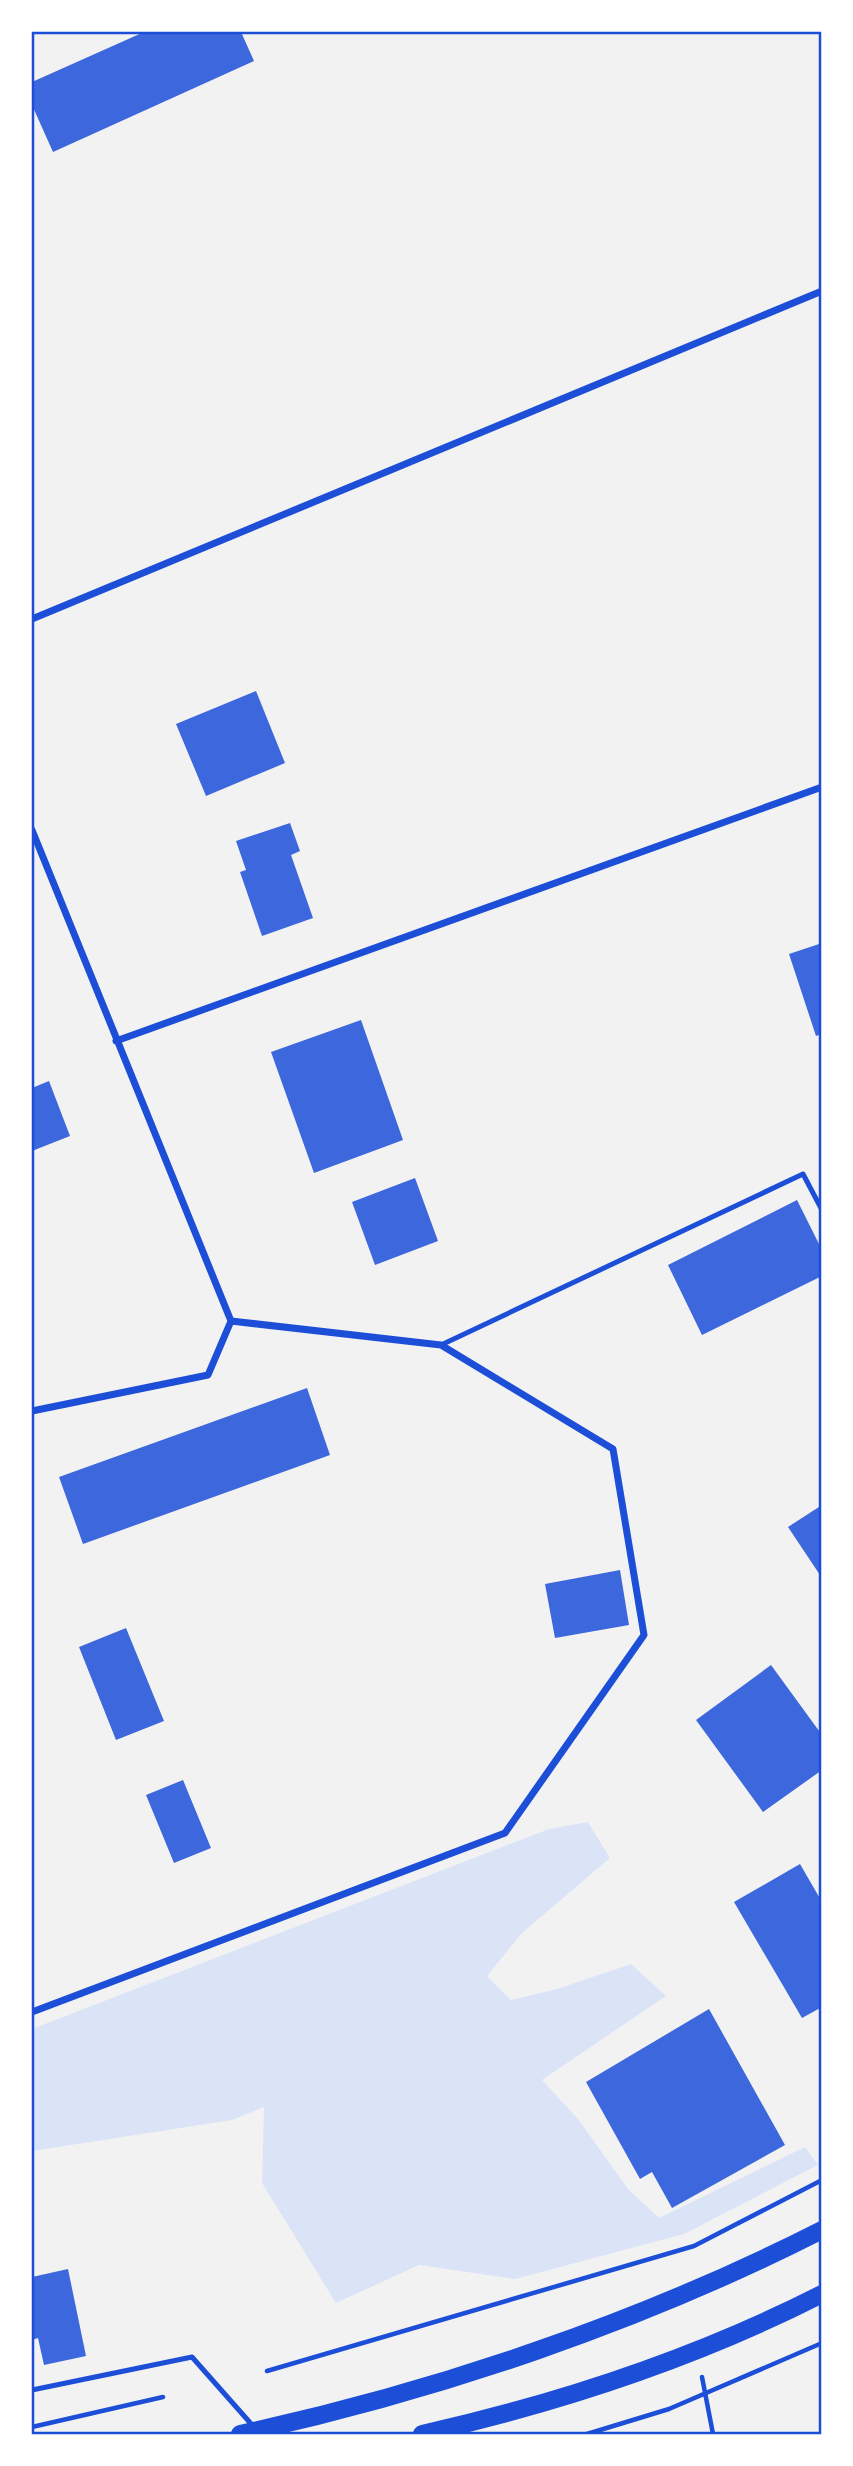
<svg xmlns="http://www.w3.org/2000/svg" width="853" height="2466" font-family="Mulish,sans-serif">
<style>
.green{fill:#dbe4f7}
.building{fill:#3d67dc}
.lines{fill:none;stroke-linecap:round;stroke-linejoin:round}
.path{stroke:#1d4ed8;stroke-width:4.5}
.service{stroke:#1d4ed8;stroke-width:5}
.minor{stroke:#1d4ed8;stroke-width:7}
.primary{stroke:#1d4ed8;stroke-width:18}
.neatline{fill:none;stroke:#1d4ed8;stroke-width:2.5}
</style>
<rect width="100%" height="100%" fill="#f2f2f2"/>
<path class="green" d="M588 1822 610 1858 522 1933 487 1976 511 2000 557 1989 631 1964 666 1996 542 2080 578 2119 628 2189 659 2218 805 2147 818 2165 684 2234 515 2279 419 2265 336 2303 262 2183 264 2107 232 2120 32 2151V2029L549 1829Z"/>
<path class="building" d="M144 32H241L254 61 53 152 32 105V82Z
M256 691 285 763 206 796 176 724Z
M290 823 300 851 291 855 313 918 262 936 240 872 246 870 236 841Z
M822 943V1034L816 1036 789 954Z
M361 1020 403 1140 314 1173 271 1052Z
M49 1081 70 1136 32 1151V1088Z
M415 1178 438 1241 375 1265 352 1202Z
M797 1200 822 1250V1276L702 1335 668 1265Z
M307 1388 330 1455 83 1544 59 1477Z
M822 1505V1578L788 1527Z
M620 1570 629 1625 555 1638 545 1584Z
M126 1628 164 1721 116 1740 79 1647Z
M771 1665 822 1735V1770L763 1812 696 1720Z
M183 1780 211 1848 174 1863 146 1795Z
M800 1864 822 1902V2007L802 2018 734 1902Z
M709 2009 785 2145 672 2208 652 2172 640 2179 586 2082Z
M68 2269 86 2356 44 2365 38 2338 32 2340V2277Z"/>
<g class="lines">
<path class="path" d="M267 2371 694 2246 822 2180
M702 2377 713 2434
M32 2427 163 2397
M587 2434 669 2409 822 2343"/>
<path class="service" d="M441 1345 803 1174 822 1210
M32 2390 192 2357 253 2426"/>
<path class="minor" d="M32 619 822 291
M32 830 231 1321 441 1345 613 1449 644 1635 505 1833 32 2012
M116 1041 822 787
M32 1411 208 1375 231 1321"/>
<path class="primary" d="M240 2434C438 2391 641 2322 822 2230
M422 2434C559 2403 696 2358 822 2294"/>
</g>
<rect width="853" height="2466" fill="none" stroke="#ffffff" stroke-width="66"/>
<rect x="33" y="33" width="787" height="2400" class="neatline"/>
</svg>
